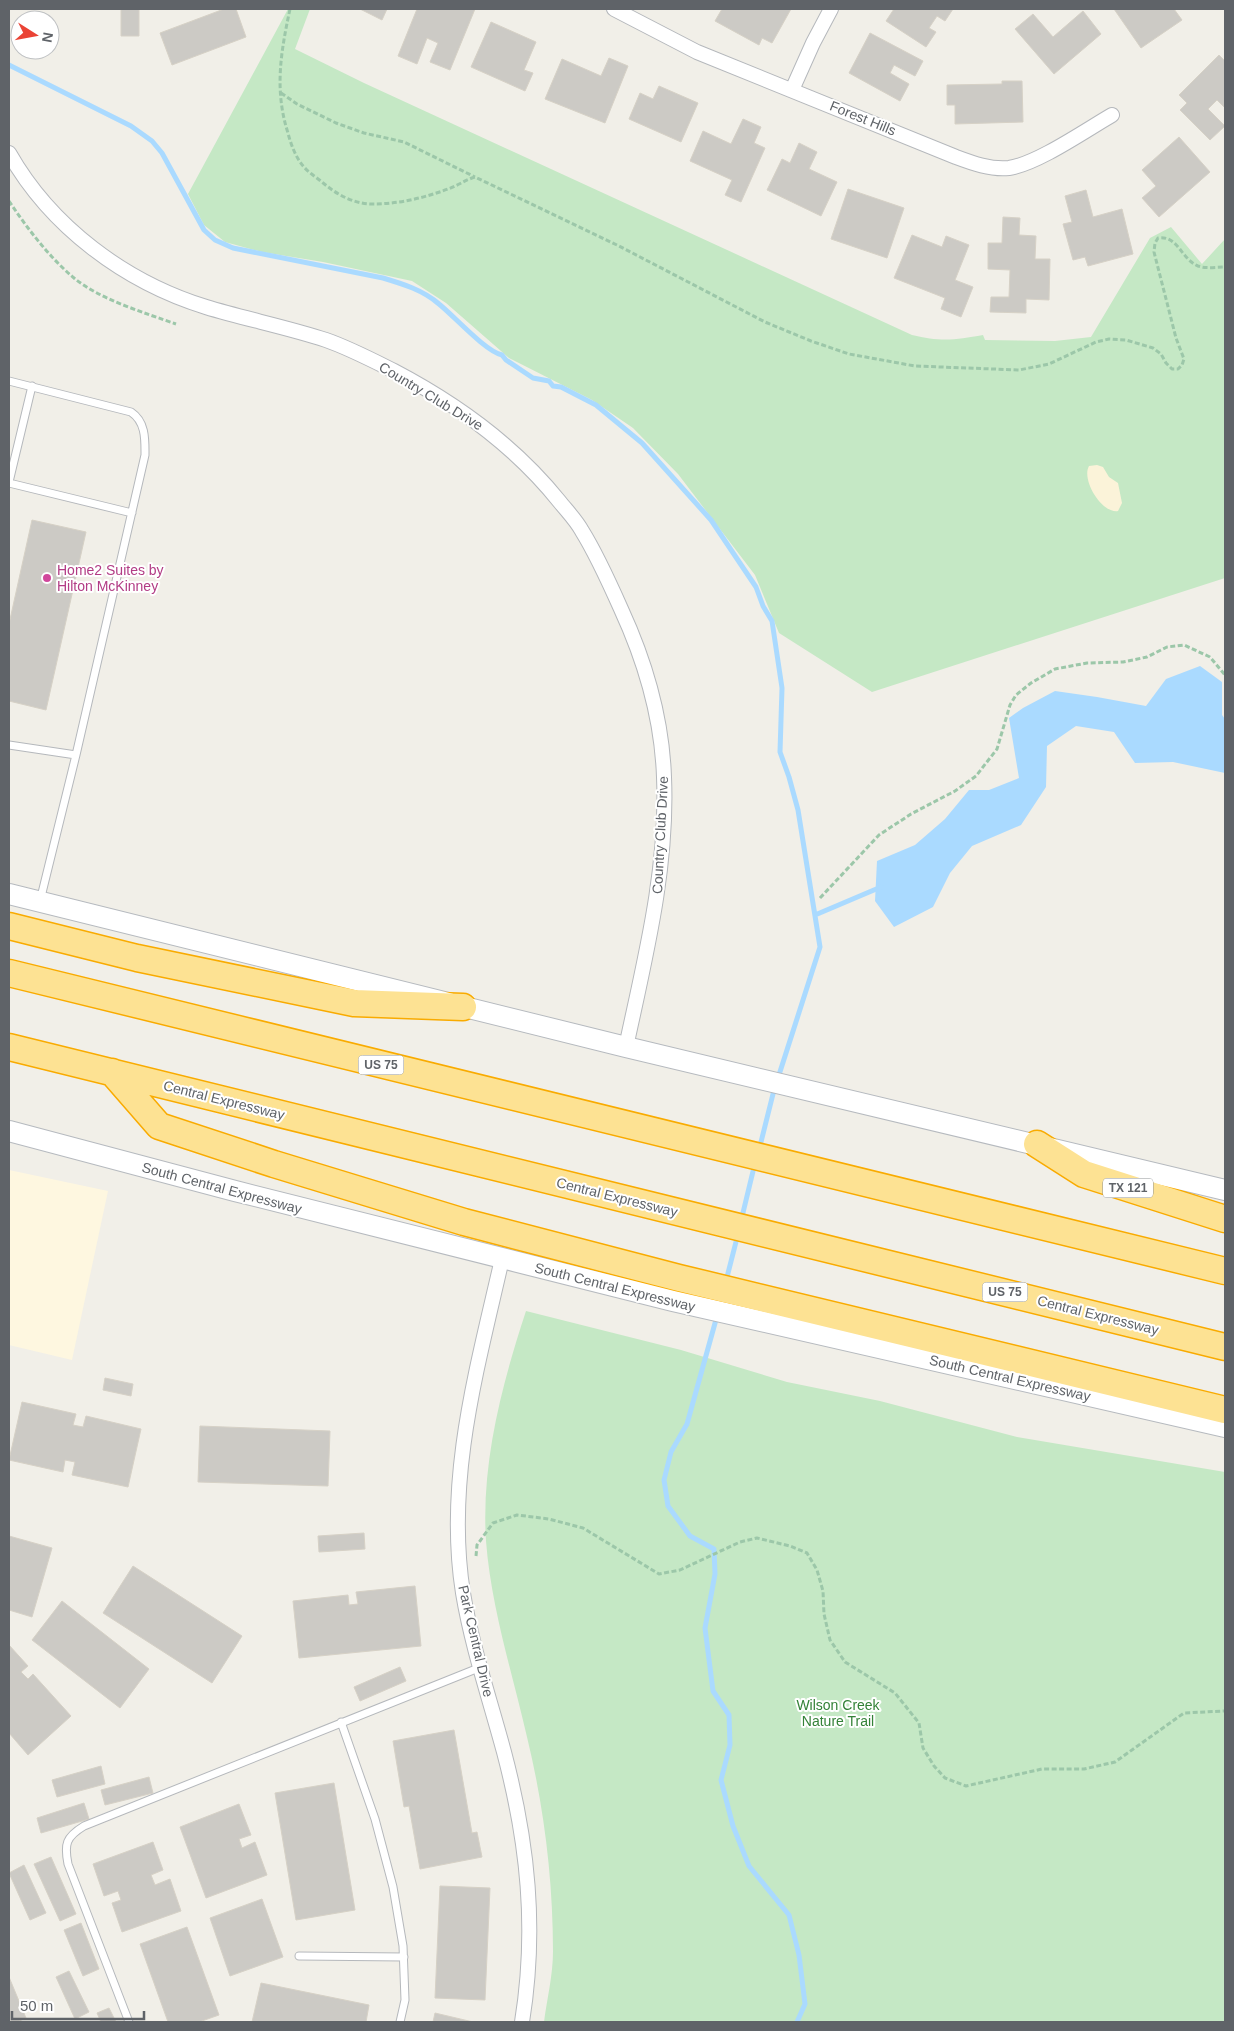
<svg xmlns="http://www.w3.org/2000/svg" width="1234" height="2031" font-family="Arial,sans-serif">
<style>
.commercial{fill:#fef7e0}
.green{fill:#c5e8c5}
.sand{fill:#fbf3d9}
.water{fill:#aadaff}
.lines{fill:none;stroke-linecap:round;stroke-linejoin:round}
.stream{stroke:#aadaff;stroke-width:5}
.building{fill:#cccac5;stroke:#d6d1c6}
.lane-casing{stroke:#b5b8bc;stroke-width:9}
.street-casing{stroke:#b5b8bc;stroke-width:16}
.secondary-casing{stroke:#b6babf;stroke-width:22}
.highway-casing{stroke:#f9ab00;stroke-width:29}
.path{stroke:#9cc7a9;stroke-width:3;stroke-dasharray:5 2.5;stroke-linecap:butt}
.lane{stroke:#fff;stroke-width:7}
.street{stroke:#fff;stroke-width:14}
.secondary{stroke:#fff;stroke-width:20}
.highway{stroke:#fde293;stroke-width:26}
.hotel-dot{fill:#d1479c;stroke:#fff;stroke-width:2}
.labels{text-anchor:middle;stroke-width:4;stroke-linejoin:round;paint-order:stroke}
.shield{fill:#fff;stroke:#8f9295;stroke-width:1}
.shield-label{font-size:12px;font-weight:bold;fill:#5f6368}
.street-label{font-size:14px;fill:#5f6368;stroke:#fff}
.hotel-label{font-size:14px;fill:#b23c85;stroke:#fff;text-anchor:start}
.park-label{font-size:14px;fill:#348238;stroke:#fff}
</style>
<rect width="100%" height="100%" fill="#f1efe8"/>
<path class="commercial" d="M9 1170 108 1191 72 1360 9 1345Z"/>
<path class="green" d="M288 9H310L295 49 364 83 912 335C940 342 956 340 983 335L985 340 1055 341 1091 337 1150 238 1171 227 1202 264 1225 239V578L872 692 779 633 755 575 678 474 633 428 592 400 509 358 446 303 412 281 323 262 262 252 225 242 204 225 188 194Z
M526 1311 681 1350 787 1382 880 1401 1017 1437 1225 1472V2022H544C547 1999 553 1975 553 1951 553 1879 544 1807 527 1737 512 1672 491 1607 486 1541 481 1463 502 1384 526 1311Z"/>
<path class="sand" d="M1097 465 1103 467 1109 477 1118 483 1122 503 1118 511C1102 514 1081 480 1089 466Z"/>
<path class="water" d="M1200 666 1222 682V715L1225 719V773L1173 762 1135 763 1114 732 1076 726 1047 746 1046 787 1021 825 972 846 950 873 933 907 894 927 875 901 877 861 915 845 945 819 969 790H989L1019 778 1009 718 1023 708 1055 691 1097 697 1146 706 1166 679Z"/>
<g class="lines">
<path class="stream" d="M9 65 131 126 152 141 162 153 204 230 215 240 233 248 383 278C403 284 423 290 439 304 454 316 485 351 502 355L506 360 533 378 549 381 553 386 561 387 596 405 642 443 711 520 756 587 763 606 772 621 782 688 780 752 789 777 798 810 820 947 778 1078
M815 915 881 887
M759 1150 775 1086
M741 1221 755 1163
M726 1281 738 1234
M717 1316 687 1424 671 1452 664 1480 668 1506 690 1536 714 1549 715 1574 705 1628 713 1691 729 1715 730 1745 721 1780 733 1826 749 1866 789 1915 799 1955 805 2004 797 2022"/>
</g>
<path class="building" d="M121 9H139V36H121Z
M224 9H236L246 37 172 65 160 33Z
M360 9H387L382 20Z
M417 9H475L450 70 430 62 438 43 427 38 417 64 398 56Z
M722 9H791L772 43 762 38 759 45 715 21Z
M894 9H953L945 21 937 16 929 28 936 32 926 47 886 21Z
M1114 9H1174L1182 20 1141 48Z
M1083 11 1101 34 1054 74 1015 29 1033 14 1053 37Z
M491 22 536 42 524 70 533 73 525 91 471 67Z
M870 33 923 61 915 76 894 65 890 73 909 84 900 101 849 73Z
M1219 55 1225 61V108L1217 100 1208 109 1225 126 1210 140 1180 110 1187 103 1179 95Z
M609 58 628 66 605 123 545 99 562 59 601 76Z
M1002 81H1022L1023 122 955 124V105H947V85L1002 84Z
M659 86 698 103 681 142 629 119 640 93 653 99Z
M743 119 761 127 754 143 765 148 741 202 725 195 732 180 690 161 703 131 731 144Z
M1179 137 1210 172 1159 217 1142 198 1156 186 1142 170Z
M799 143 817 152 809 169 837 182 821 216 767 190 782 159 790 163Z
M848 189 904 208 887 258 831 239Z
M1086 190 1093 217 1122 209 1133 254 1088 266 1085 257 1073 260 1063 224 1072 222 1065 196Z
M1003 217 1020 218 1019 235 1036 236 1035 259H1050L1049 300 1026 299V313L990 312 991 297H1009L1010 270 988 269V243H1002Z
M912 235 942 247 946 236 969 245 955 280 973 287 961 317 941 309 945 298 894 278Z
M32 520 86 532 46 710 9 701V624Z
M105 1378 133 1384 131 1396 103 1390Z
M22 1402 76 1414 73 1425 83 1427 86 1416 141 1429 128 1487 72 1475 75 1462 65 1460 63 1472 9 1460Z
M200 1426 330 1431 328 1486 198 1482Z
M364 1533 365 1549 319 1552 318 1536Z
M9 1536 52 1548 32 1617 9 1610Z
M133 1566 242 1636 212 1683 103 1613Z
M415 1586 421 1646 299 1658 293 1601 348 1595 349 1605 358 1604 356 1592Z
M62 1601 149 1669 120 1708 32 1640Z
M9 1645 28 1666 21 1672 28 1679 33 1674 71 1716 28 1755 9 1733Z
M400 1667 406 1681 360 1701 354 1687Z
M454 1730 472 1833 477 1832 482 1857 420 1869 409 1806 404 1807 393 1741Z
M101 1766 105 1784 57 1797 52 1780Z
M149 1777 153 1793 105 1805 101 1790Z
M334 1783 355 1910 296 1920 275 1793Z
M84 1803 89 1819 41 1833 37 1818Z
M239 1804 251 1835 239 1839 242 1848 255 1842 267 1875 206 1898 180 1827Z
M153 1842 163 1870 151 1875 155 1885 170 1879 181 1911 122 1932 112 1903 121 1900 118 1891 104 1896 93 1864Z
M51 1857 76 1914 60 1921 34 1864Z
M24 1865 46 1913 30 1920 9 1873Z
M440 1886 490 1888 485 2000 435 1998Z
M262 1899 283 1957 230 1976 210 1918Z
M81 1923 99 1969 83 1976 64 1930Z
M187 1927 219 2015 199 2022H168L140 1944Z
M69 1971 89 2012 75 2019 56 1977Z
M9 1977 26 2018 17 2022H9Z
M261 1983 369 2005 366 2022H252Z
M109 2008 116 2022H101L97 2013Z
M435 2013 473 2022H433Z"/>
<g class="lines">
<g class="lane-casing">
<path id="lane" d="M9 381 131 412C146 422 145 440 145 455L76 755 9 745
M9 482 32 386
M9 483 132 513
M40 901 76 755
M341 1722 375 1819 393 1887 403 1946 405 2000 400 2022
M299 1956 404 1957
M129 2022 68 1864C64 1844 66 1837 84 1826L481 1667"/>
</g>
<g class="street-casing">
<path id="street" d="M614 9 697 52 956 157C972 163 991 170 1009 168 1037 164 1086 130 1112 115
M792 90 813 43 831 9
M9 153C51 227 125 282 206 307 245 319 287 327 326 340 349 348 372 360 394 371 457 404 514 445 559 501 567 511 576 520 582 531 597 555 609 582 621 609 645 661 662 719 664 777 668 869 645 958 626 1047
M502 1259C477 1369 445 1480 463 1593 472 1647 490 1700 504 1752 528 1843 537 1929 522 2022"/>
</g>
<g class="secondary-casing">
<path id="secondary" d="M9 894 626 1047 1225 1190
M9 1131 235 1191 673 1301 1225 1427"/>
</g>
<g class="highway-casing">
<path id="highway" d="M9 926 137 958 354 1003 463 1007
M9 973 1225 1271
M9 1047 1225 1347
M112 1072 159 1126 274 1164 464 1222 679 1278 1225 1410
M1037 1144 1084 1174 1225 1219"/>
</g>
<path class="path" d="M290 9C281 51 274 90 288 133 291 145 296 158 304 167 309 173 316 177 322 182 336 194 353 204 373 204 398 204 424 198 448 189 457 186 465 180 475 177L619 246 765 322 811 341 849 354 915 366 1019 370 1049 364 1096 342 1109 339 1126 340 1153 348 1161 354 1166 363 1172 369H1178L1182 365 1184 359 1176 338 1154 252 1155 243 1158 238C1178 235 1181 259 1198 266 1206 269 1217 267 1225 267
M281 93 297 104 336 123 364 133 404 142 475 177
M9 201C27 228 49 257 74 278 99 299 145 313 176 324
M820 898 879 835 911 814 955 791 976 776 997 749 1010 705 1016 695 1031 683 1055 669 1087 663 1123 662 1147 657 1167 647 1184 645 1210 657 1225 675
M476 1556 477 1545 493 1523 517 1515 549 1519 583 1528 659 1574 680 1570 740 1542 757 1538 790 1546 807 1553 817 1570 823 1591 824 1614 830 1640 845 1662 895 1693 919 1723 923 1748 934 1766 945 1778 966 1786 1042 1769H1084L1115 1762 1184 1713 1225 1711"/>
<use href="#lane" class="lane"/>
<use href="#street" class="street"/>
<use href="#secondary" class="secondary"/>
<use href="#highway" class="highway"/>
</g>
<circle class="hotel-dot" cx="47" cy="578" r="5"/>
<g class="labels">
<g class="shield">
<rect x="358.5" y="1055.5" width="45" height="19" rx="4"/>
<rect x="1103" y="1178.5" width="50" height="19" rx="4"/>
<rect x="982.5" y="1282.5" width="45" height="19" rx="4"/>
</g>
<g class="shield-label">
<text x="381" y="1069">US 75</text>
<text x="1128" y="1192">TX 121</text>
<text x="1005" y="1296">US 75</text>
</g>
<g class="street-label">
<text transform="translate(863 118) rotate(22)" y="5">Forest Hills</text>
<text transform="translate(431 396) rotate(31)" y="5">Country Club Drive</text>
<text transform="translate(660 835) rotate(-87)" y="5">Country Club Drive</text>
<text transform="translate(224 1100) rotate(14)" y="5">Central Expressway</text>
<text transform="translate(222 1188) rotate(15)" y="5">South Central Expressway</text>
<text transform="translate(617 1197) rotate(14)" y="5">Central Expressway</text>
<text transform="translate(615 1287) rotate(14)" y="5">South Central Expressway</text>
<text transform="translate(1098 1315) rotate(14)" y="5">Central Expressway</text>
<text transform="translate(1010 1378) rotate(13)" y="5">South Central Expressway</text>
<text transform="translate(476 1641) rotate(77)" y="5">Park Central Drive</text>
</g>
<g class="hotel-label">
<text x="57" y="575">Home2 Suites by<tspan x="57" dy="16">Hilton McKinney</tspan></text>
</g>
<g class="park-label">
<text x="838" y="1710">Wilson Creek<tspan x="838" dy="16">Nature Trail</tspan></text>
</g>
</g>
<rect width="1234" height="2031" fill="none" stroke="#5f6368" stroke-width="20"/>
<g transform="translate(35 35) rotate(101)"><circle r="24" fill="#ffffff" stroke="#bfc1c3"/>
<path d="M0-4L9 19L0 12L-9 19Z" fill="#ea4335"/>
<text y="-8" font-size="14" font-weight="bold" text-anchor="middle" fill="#5f6368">N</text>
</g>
<path d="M12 2011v8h132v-8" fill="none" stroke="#5f6368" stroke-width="2.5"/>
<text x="20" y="2011" font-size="15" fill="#5f6368" stroke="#ffffff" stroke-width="4" paint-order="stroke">50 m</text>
</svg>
